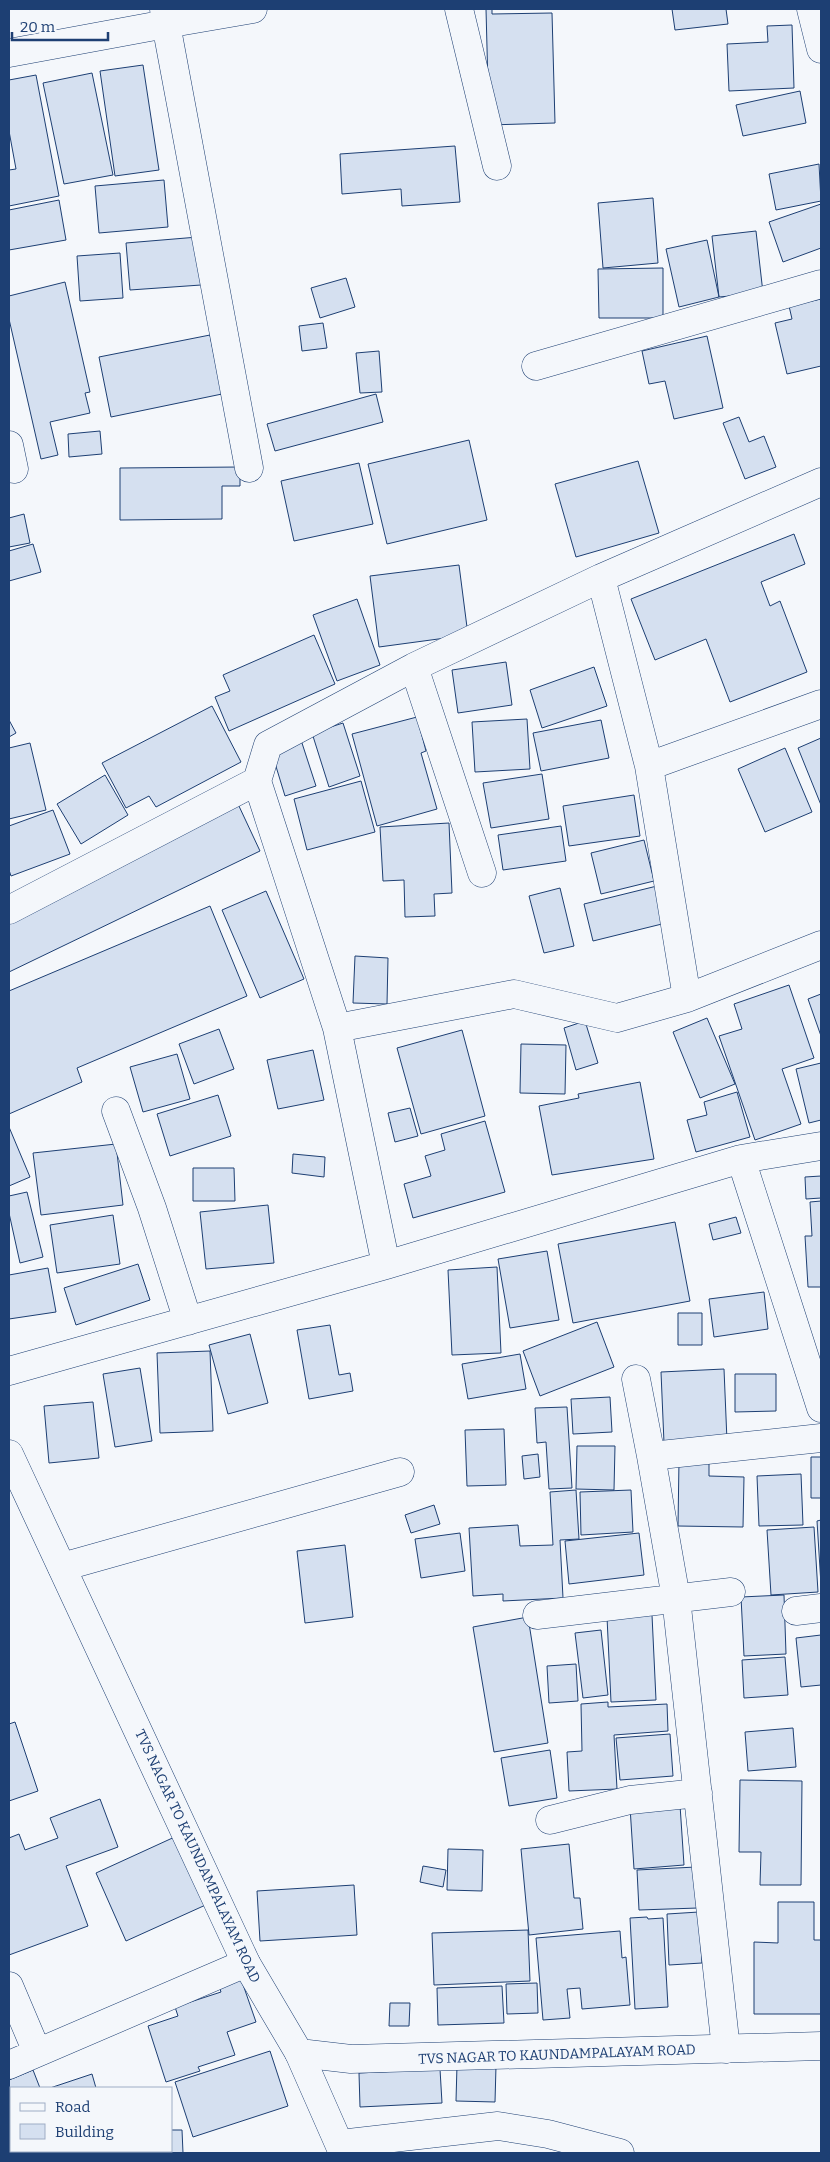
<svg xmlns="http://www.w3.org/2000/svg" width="830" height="2162" font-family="Bitter,serif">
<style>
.building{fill:#d5e0f0;stroke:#1d3f73}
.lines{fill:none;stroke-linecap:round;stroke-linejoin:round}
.street-casing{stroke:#1d3f73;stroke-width:29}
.secondary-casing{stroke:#1d3f73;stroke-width:29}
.street{stroke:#f4f7fb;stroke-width:28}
.secondary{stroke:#f4f7fb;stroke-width:28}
.labels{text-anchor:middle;stroke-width:4;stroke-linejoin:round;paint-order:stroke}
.street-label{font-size:14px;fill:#1d3f73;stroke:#f4f7fb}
</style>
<rect width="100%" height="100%" fill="#f4f7fb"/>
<path class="building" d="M486 9H492V14L552 13 555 123 489 125Z
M672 9H726L728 24 675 30Z
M792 25 794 88 729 91 727 44 768 42 767 26Z
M143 65 159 170 115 176 100 71Z
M92 73 113 175 64 184 43 83Z
M36 75 59 196 9 206V170L16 169 9 131V80Z
M800 91 806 123 743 136 736 105Z
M455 146 460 202 402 206 401 189 342 194 340 154Z
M819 164 821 201 776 210 769 174Z
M164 180 168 227 99 233 95 186Z
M653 198 658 263 603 268 598 203Z
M59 200 66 240 9 250V210Z
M821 204V248L783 262 769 222Z
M756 231 763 293 719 297 712 236Z
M198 237 201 285 130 290 126 243Z
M707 240 719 297 679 307 666 249Z
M120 253 123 298 80 301 77 256Z
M663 268V318H599L598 269Z
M346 278 355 307 320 318 311 288Z
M65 282 90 392 85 393 90 413 50 422 58 455 41 459 9 319V296Z
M821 299V366L787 374 775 323 792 319 789 306Z
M323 323 327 348 302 351 299 326Z
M210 335 222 394 111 417 99 357Z
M707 336 723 408 674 419 665 381 649 384 642 351Z
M379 351 382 392 360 393 356 353Z
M376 394 383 422 275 451 267 424Z
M739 417 749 442 764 436 776 467 745 479 723 423Z
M100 431 102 454 69 457 68 434Z
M469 440 487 520 387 544 368 464Z
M638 461 659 533 576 557 555 484Z
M359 463 373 524 294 541 281 481Z
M240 467V486H222V519L120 520V468Z
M24 514 30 543 9 547V518Z
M794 534 805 564 761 582 770 606 780 601 807 672 730 702 706 639 655 660 631 599Z
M33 544 41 572 9 581V551Z
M459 565 468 635 379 647 370 576Z
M357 599 380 665 337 681 313 615Z
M314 635 335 684 229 731 215 697 230 691 223 675Z
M506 662 512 705 458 713 452 670Z
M594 667 607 706 542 728 530 690Z
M212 706 241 762 156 807 149 796 126 808 102 763Z
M417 717 426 751 421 753 437 809 377 826 352 734Z
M527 719 530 769 475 772 472 722Z
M9 720 16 733 9 737Z
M601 720 609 758 541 771 533 733Z
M343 723 360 776 329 787 312 733Z
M821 738V805L798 748Z
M301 740 316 786 285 796 271 750Z
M30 743 46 810 9 819V748Z
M785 748 812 812 765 832 738 769Z
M542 774 549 819 491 828 483 783Z
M105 775 128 815 81 844 57 804Z
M361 781 375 832 307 850 294 799Z
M634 795 640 836 569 846 563 806Z
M238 804 260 851 9 972V914Z
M53 810 70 854 11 876 9 870V826Z
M449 823 452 893 434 894 435 916 405 917 404 880 383 881 380 827Z
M561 826 566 861 503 870 498 835Z
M644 840 654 881 601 894 591 853Z
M661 885 670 922 593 941 584 904Z
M560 888 574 946 544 953 529 896Z
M266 891 304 979 260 998 222 910Z
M210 906 247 996 77 1068 82 1082 9 1114V991Z
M355 956 388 958 387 1004 353 1003Z
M789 985 814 1058 782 1069 801 1124 755 1140 719 1036 742 1029 734 1004Z
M821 994V1036L808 999Z
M707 1018 735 1084 700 1098 673 1032Z
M585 1021 598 1063 576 1070 564 1028Z
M219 1029 234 1069 194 1084 179 1044Z
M462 1030 485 1116 421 1134 397 1048Z
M521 1044 566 1045 565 1094 520 1093Z
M313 1050 324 1100 278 1109 267 1060Z
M177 1054 190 1099 143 1112 130 1067Z
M821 1063V1120L809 1123 796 1069Z
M640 1082 654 1159 552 1175 539 1106 579 1098 578 1094Z
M737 1092 750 1137 696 1152 687 1120 707 1115 704 1102Z
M218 1095 231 1136 170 1156 157 1114Z
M410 1108 418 1136 395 1142 388 1113Z
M485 1121 505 1192 413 1218 404 1184 431 1176 425 1156 445 1150 441 1134Z
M9 1127 30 1177 9 1186Z
M116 1144 123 1205 41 1215 33 1153Z
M293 1154 325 1157 324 1177 292 1173Z
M193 1168H234L235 1201H193Z
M821 1176V1198L806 1199 805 1177Z
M27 1192 43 1257 20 1263 9 1213V1196Z
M821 1201V1287H808L805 1236H812L810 1202Z
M268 1205 274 1263 206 1269 200 1212Z
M113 1215 120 1264 57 1273 50 1225Z
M736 1217 741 1233 713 1240 709 1224Z
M675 1222 690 1301 573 1323 558 1244Z
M547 1251 559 1320 510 1328 498 1259Z
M138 1264 150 1300 76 1325 64 1288Z
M497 1267 501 1353 452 1355 448 1270Z
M48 1268 56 1312 9 1319V1275Z
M764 1292 768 1329 714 1337 709 1299Z
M678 1313H702V1345H678Z
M597 1322 614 1367 540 1396 523 1351Z
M330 1325 339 1375 350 1373 353 1391 309 1399 297 1330Z
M250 1334 268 1403 228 1414 209 1345Z
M210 1351 213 1431 160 1433 157 1353Z
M520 1354 526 1389 468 1399 462 1364Z
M140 1368 152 1441 115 1447 103 1374Z
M724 1369 727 1441 664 1443 661 1372Z
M735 1374H776V1411L735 1412Z
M610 1397 612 1432 573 1434 571 1399Z
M93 1402 99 1458 49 1463 44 1406Z
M567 1407 572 1488 549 1489 546 1442 537 1443 535 1408Z
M504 1429 506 1485 467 1486 465 1430Z
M577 1446H615L614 1490 576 1489Z
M538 1454 540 1477 524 1479 522 1456Z
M811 1457H821V1498H811Z
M679 1460 709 1461V1476L744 1477 743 1527 678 1526Z
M801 1474 803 1525 759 1526 757 1476Z
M576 1490 579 1539 560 1540 563 1598 503 1601V1594L473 1596 469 1528 518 1525 520 1546 553 1545 550 1492Z
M631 1490 633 1532 581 1535 580 1492Z
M434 1505 440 1524 411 1533 405 1515Z
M821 1520V1585L817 1521Z
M814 1527 818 1592 771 1595 767 1530Z
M460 1533 465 1571 421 1578 415 1539Z
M639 1533 644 1575 569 1584 565 1541Z
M345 1545 353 1617 305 1623 297 1551Z
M784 1595 786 1654 744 1656 741 1597Z
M652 1615 656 1700 611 1702 607 1617Z
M528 1617 548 1743 494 1752 473 1627Z
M601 1630 608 1695 583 1698 575 1633Z
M821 1635V1685L801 1687 796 1638Z
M785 1657 788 1695 744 1698 742 1660Z
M576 1664 578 1701 549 1703 547 1666Z
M608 1702V1707L667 1704 668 1731 614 1735 617 1789 569 1791 567 1752 582 1751 581 1704Z
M15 1722 38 1791 9 1801V1724Z
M793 1728 796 1767 748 1771 745 1732Z
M670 1734 673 1776 620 1780 616 1738Z
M550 1750 557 1798 509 1806 501 1758Z
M740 1780 802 1781 801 1885H760L761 1852H739Z
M100 1799 118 1847 66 1866 88 1926 9 1955V1838L19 1834 25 1850 58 1838 50 1818Z
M680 1805 684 1865 634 1869 630 1807Z
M179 1835 210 1903 126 1941 96 1873Z
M569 1844 574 1898H580L583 1929 529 1935 521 1849Z
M448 1849 483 1850 482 1891 447 1890Z
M423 1866 446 1870 443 1887 420 1882Z
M696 1867 698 1908 639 1910 637 1870Z
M354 1885 357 1935 260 1941 257 1891Z
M778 1902H814V1940H821V2014H754V1942L778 1943Z
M699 1912 702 1963 669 1965 667 1914Z
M647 1917 648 1919 663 1918 668 2007 635 2009 630 1918Z
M528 1930 530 1981 434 1985 432 1933Z
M620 1931 622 1958 626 1957 630 2005 582 2009 580 1988 567 1989 570 2018 543 2020 536 1938Z
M239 1973 256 2022 227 2032 235 2055 198 2067 200 2071 166 2082 148 2026 178 2016 175 2007 221 1992 217 1980Z
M537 1983 538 2013 507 2014 506 1984Z
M502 1986 504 2023 438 2025 437 1988Z
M390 2003H410L409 2026H389Z
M270 2051 288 2106 193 2137 175 2082Z
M457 2065 496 2066 495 2102 456 2101Z
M440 2069 442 2103 360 2107 359 2073Z
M33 2070 40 2088H11V2142L9 2143V2080Z
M92 2074 96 2088H50Z
M171 2130H182L183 2153H124V2151H171Z
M11 2146V2151H58L59 2153H9V2147Z
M65 2151H117L118 2153H66Z"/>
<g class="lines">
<g class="street-casing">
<path id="street" d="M164 9 166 24 253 9
M459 9 497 166
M811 9 821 49
M9 53 166 24 249 468
M536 366 821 284
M9 445 14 469
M601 578 649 766 687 998
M414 667 482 873
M649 766 821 704
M257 781 337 1028 514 994 617 1018 687 998 821 945
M9 910 257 781 268 745 414 667 601 578 821 482
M337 1028 386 1265
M116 1111 152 1208 188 1321
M741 1159 821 1146
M9 1371 386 1265 741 1159 821 1408
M636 1379 651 1456
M62 1567 400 1472
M796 1611 821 1608
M537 1615 731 1592
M550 1820 630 1800 698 1793
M9 1986 37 2052
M726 2049 676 1598 651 1456 821 1438
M299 2053 343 2153
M9 2065 246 1963
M340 2144 498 2126 548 2134 620 2153"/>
</g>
<g class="secondary-casing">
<path id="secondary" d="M9 1454 246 1963 299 2053 351 2059 821 2046"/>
</g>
<use href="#street" class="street"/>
<use href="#secondary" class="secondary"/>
</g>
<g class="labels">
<g class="street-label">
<text transform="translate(198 1856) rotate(65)" y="5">TVS NAGAR TO KAUNDAMPALAYAM ROAD</text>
<text transform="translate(557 2054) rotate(-2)" y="5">TVS NAGAR TO KAUNDAMPALAYAM ROAD</text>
</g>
</g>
<rect width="830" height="2162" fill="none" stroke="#1d3f73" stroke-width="20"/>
<rect x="10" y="2087" width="162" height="65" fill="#f4f7fb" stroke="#9eadc5"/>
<rect x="20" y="2103" width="25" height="8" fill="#f4f7fb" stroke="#9eadc5"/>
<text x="55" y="2112" font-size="15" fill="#1d3f73">Road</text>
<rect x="20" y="2124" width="25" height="15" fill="#d5e0f0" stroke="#9eadc5"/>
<text x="55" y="2137" font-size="15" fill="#1d3f73">Building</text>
<path d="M12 32v8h96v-8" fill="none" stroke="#1d3f73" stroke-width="2.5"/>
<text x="20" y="32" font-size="15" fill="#1d3f73" stroke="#f4f7fb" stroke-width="4" paint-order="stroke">20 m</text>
</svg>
